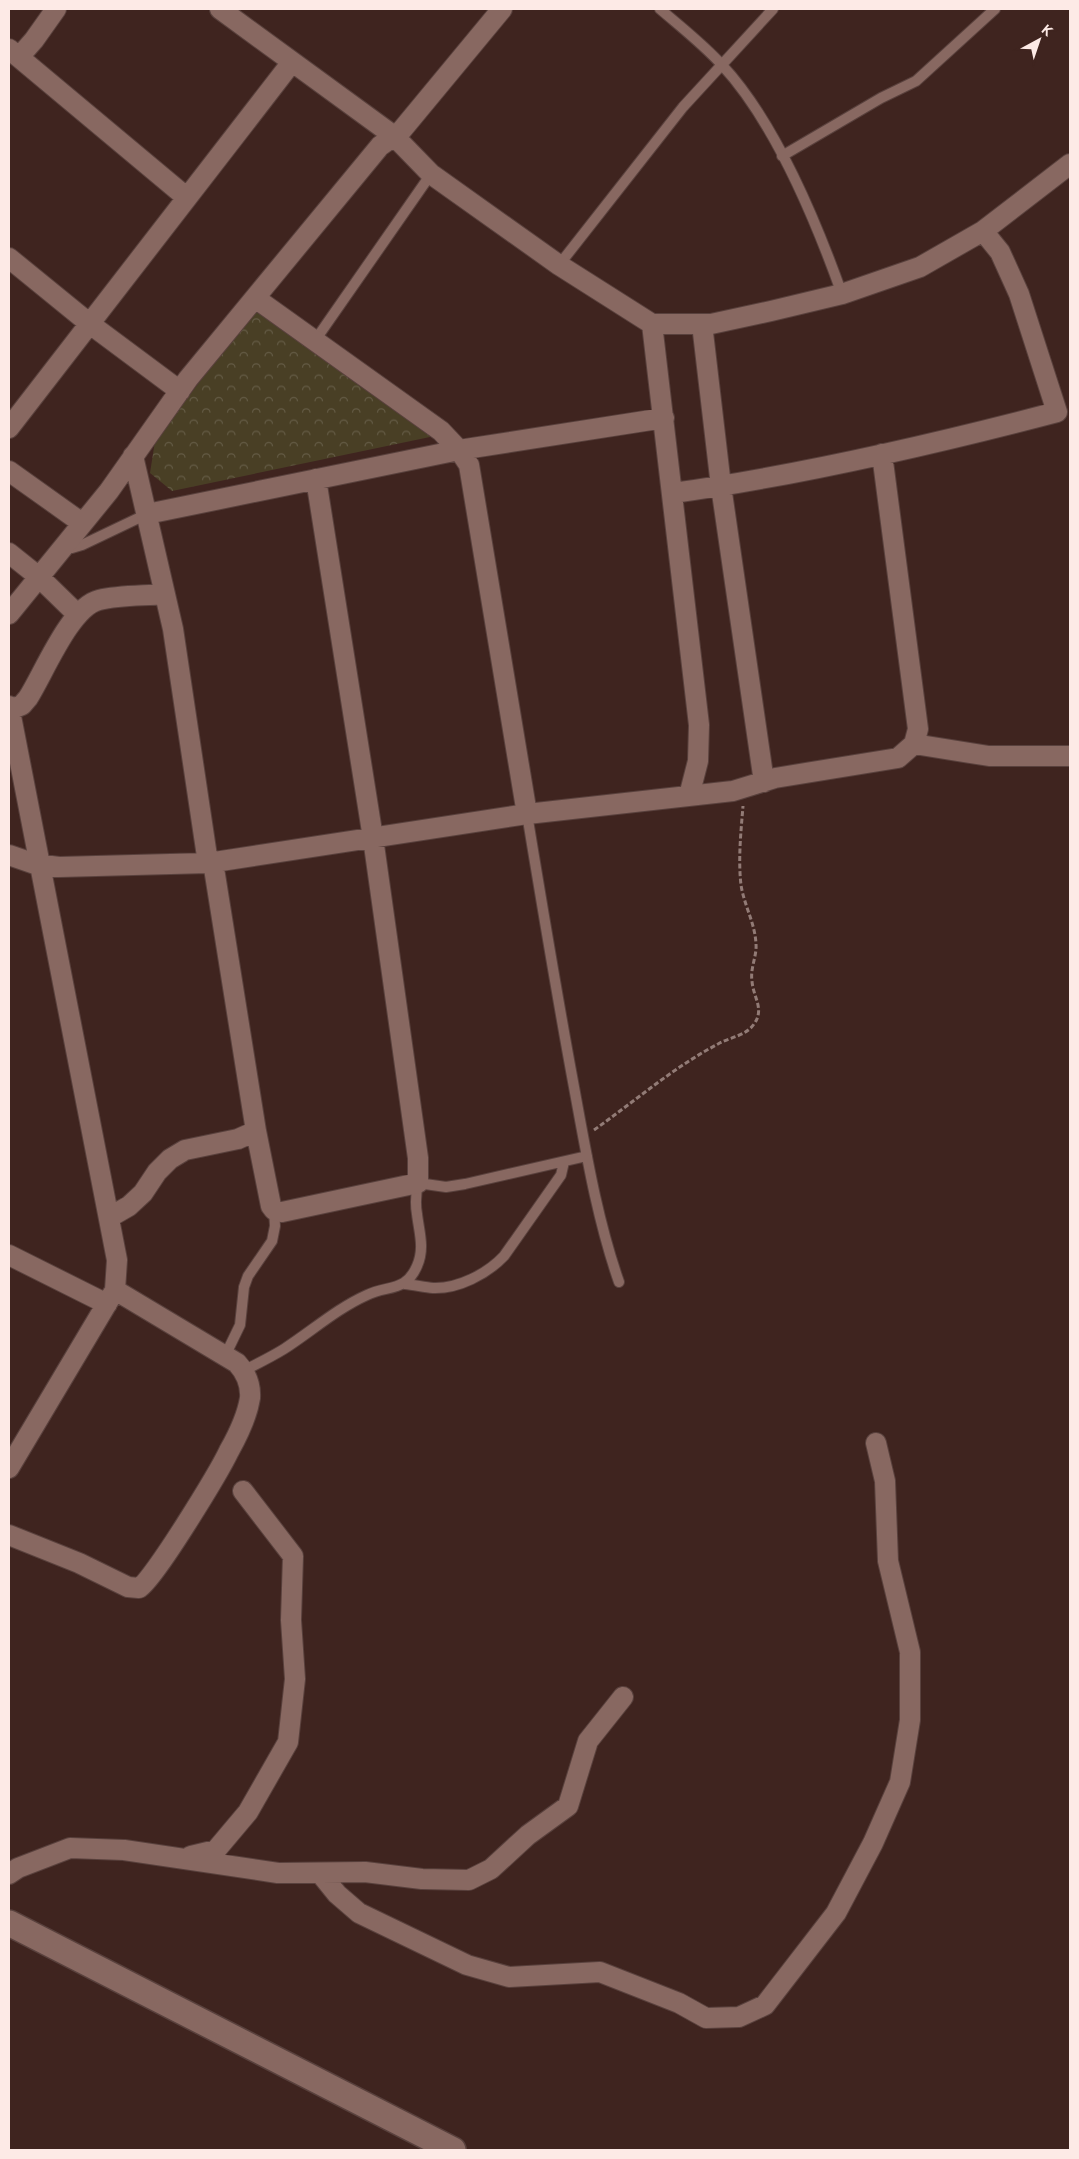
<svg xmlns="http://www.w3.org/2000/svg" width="1079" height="2159" font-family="Figtree,sans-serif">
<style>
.park{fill:url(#park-crowns)}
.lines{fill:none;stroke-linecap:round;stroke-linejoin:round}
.service-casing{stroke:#59413d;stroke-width:12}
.minor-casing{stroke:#59413d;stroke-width:22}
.tertiary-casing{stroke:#59413d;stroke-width:28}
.path{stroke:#927b76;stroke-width:3;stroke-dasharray:5 2.5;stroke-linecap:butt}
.service{stroke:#886861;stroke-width:10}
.minor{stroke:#886861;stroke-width:20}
.tertiary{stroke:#886861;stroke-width:25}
</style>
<defs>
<pattern id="park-crowns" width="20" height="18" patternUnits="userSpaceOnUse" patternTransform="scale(1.25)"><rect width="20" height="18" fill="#493f25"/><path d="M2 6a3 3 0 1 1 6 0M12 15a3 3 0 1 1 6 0" fill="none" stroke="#645b45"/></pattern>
</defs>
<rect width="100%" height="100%" fill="#3f241f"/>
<path class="park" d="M256 307 435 421 430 437 172 491 150 473 155 441Z"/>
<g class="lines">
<g class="service-casing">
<path id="service" d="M660 9C681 27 704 45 722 65 775 122 816 221 842 294
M782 156 881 98 916 81 995 9
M559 265 683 107 773 9
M314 342 431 174
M65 546 72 548 82 545 147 514
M527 814C542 905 557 996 574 1087 586 1152 597 1219 619 1282
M405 1284C414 1285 424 1287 433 1288 458 1289 487 1274 504 1256L561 1175 564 1162
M225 1356 240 1325 244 1287 248 1276 272 1241 275 1226 274 1210
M243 1371C257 1364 271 1357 284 1349 312 1331 336 1309 367 1295 388 1285 406 1292 417 1266 425 1248 419 1232 417 1214 415 1203 416 1193 418 1183L446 1187 465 1184 587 1156"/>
</g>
<g class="minor-casing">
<path id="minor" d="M220 9 394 136 431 174 559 265 652 324H711L771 311 842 294 920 267 983 231 1070 164
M9 49 186 197
M19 57 34 40 56 9
M9 258 90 324 180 391
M255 298 441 431 459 450 469 465 527 814
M652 324 699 725 698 761 689 796
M702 324 721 486 764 782
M9 428 292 62
M133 456 173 629 208 863
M9 471 82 523
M673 493C802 475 931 445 1057 412L1019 294 1000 252 983 231
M147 514 459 450 664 418
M9 553 39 577 77 614
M9 614 109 491 188 379 380 146 401 131 502 9
M9 706 117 1260 115 1290 9 1468
M10 710 22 705 28 698C44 673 70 607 99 600 120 595 143 596 165 594
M914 744 989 756H1070
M9 855 35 864 59 867 208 863 527 814 733 791 775 778 898 758 914 744 918 729 882 454
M256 1131 271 1206 274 1210 282 1212 418 1183V1158L373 838 316 479
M110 1217 129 1206 143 1193 157 1172 170 1159 185 1150 238 1139 256 1131 213 862
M9 1255 107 1304
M9 1535 79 1563 128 1587 139 1588C153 1581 219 1472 229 1451 238 1435 247 1417 250 1398 251 1384 246 1373 237 1363L115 1290
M191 1856 216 1850 248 1812 288 1742 295 1679 291 1620 293 1556 243 1491
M320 1873 337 1894 359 1913 467 1965 509 1977 600 1972 679 2003 706 2018 739 2017 765 2005 836 1913 873 1843 900 1782 910 1720V1652L888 1561 885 1481 876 1443
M9 1874 18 1868 70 1848 124 1850 278 1873 365 1872 422 1879 469 1880 491 1869 528 1835 568 1806 588 1741 623 1697"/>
</g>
<g class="tertiary-casing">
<path id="tertiary" d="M9 1923 453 2150"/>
</g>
<path class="path" d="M594 1130C635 1101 674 1067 718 1044 730 1037 746 1036 754 1024 765 1009 753 997 752 981 750 968 757 956 756 944 755 923 744 905 741 885 738 859 741 831 743 806"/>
<use href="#service" class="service"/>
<use href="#minor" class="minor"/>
<use href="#tertiary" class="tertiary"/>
</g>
<rect width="1079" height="2159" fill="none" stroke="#fdeae6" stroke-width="20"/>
<g transform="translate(1039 40) rotate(40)" stroke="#3f241f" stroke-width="4" paint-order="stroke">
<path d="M0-4L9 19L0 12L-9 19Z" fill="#fdeae6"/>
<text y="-8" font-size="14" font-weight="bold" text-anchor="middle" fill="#fdeae6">K</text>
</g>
</svg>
